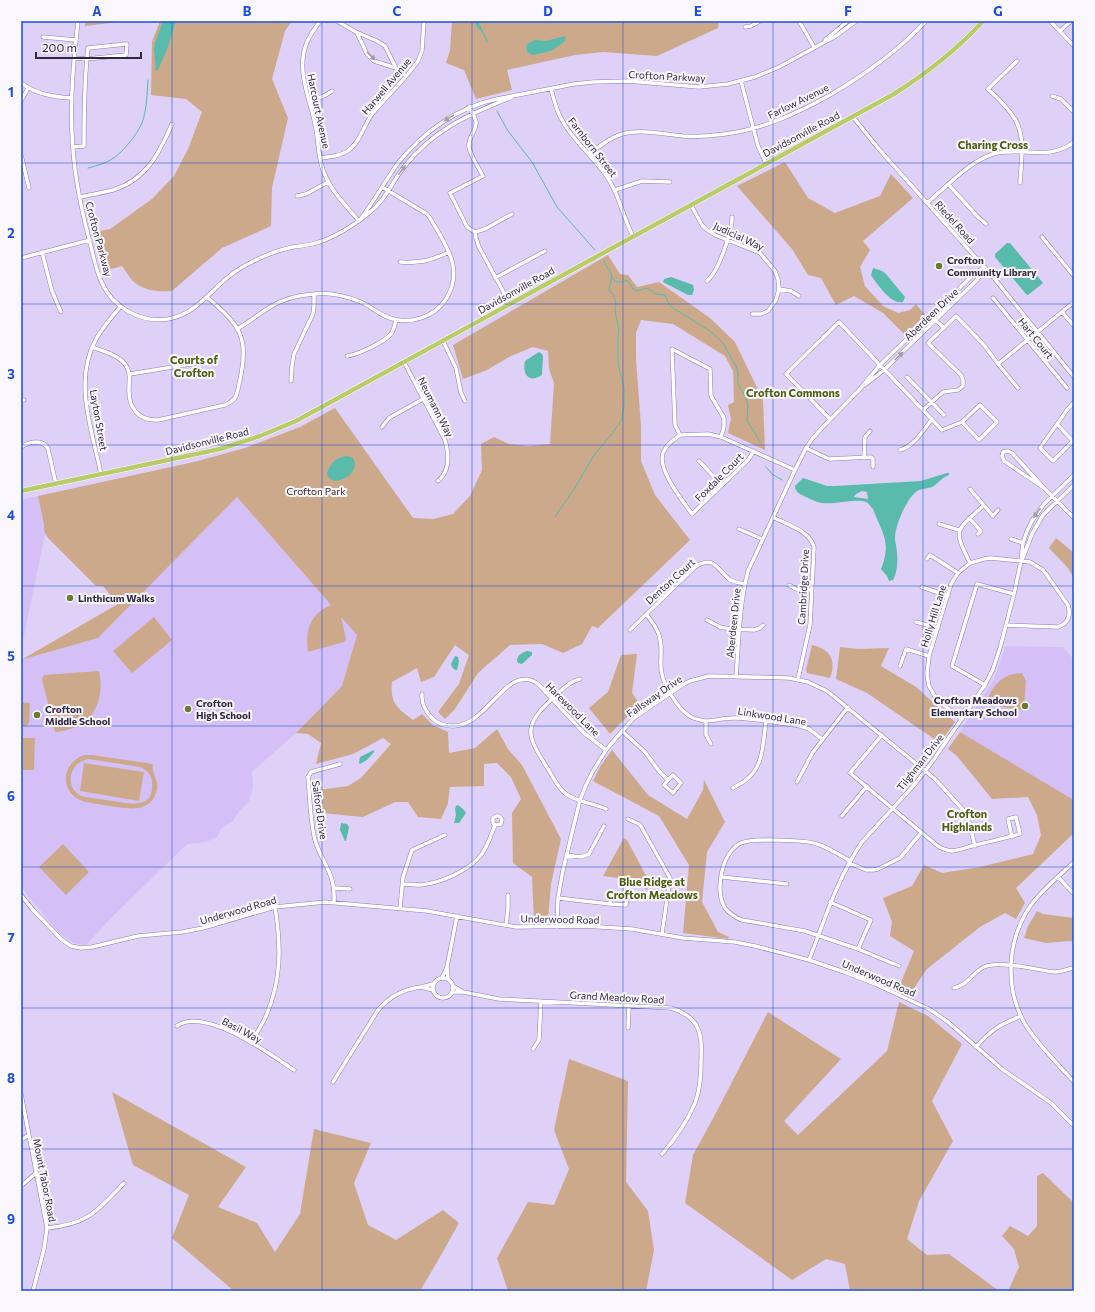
<svg xmlns="http://www.w3.org/2000/svg" width="1095" height="1312" font-family="Commissioner,sans-serif">
<style>
.built{fill:#d4c0f7}
.green{fill:#cda98b;fill-rule:evenodd}
.water{fill:#58bbab;fill-rule:evenodd}
.lines{fill:none;stroke-linecap:round;stroke-linejoin:round}
.stream{stroke:#58bbab;stroke-width:1}
.minor-casing{stroke:#917cb5;stroke-width:4.5}
.major-casing{stroke:#fff;stroke-width:5.5}
.minor{stroke:#fff;stroke-width:3.5}
.major{stroke:#bacc68;stroke-width:4.5}
.oneway{fill:#a29ea9}
.grid{fill:none;stroke:#1d4ed8;stroke-width:1;stroke-opacity:0.55}
.poi-dot{fill:#697c2c;stroke:#faf8fe;stroke-width:1.5}
.labels{text-anchor:middle;stroke-width:4;stroke-linejoin:round;paint-order:stroke}
.street-label{font-size:10px;fill:#30273f;stroke:#faf8fe}
.poi-label{font-size:10px;font-weight:bold;fill:#30273f;stroke:#faf8fe;text-anchor:start}
.park-label{font-size:10px;fill:#3d250f;stroke:#faf8fe}
.neighbourhood-label{font-size:11px;font-weight:bold;fill:#4e5e11;stroke:#faf8fe}
.neatline{fill:none;stroke:#1d4ed8;stroke-width:1.5}
.grid-label{font-size:13px;text-anchor:middle;font-weight:bold;fill:#1d4ed8}
</style>
<rect width="100%" height="100%" fill="#ded0f6"/>
<path class="built" d="M38 496 44 525V531L45 534 21 650V500Z
M237 497 357 635 342 686 296 733 252 772 253 788 249 801 237 814 234 820 221 829 217 837 206 842 187 844 110 919 86 945 73 943 58 932 21 887V660L98 638Z
M1006 646 1063 647 1074 660V800L960 732 994 679Z"/>
<path class="green" d="M85 21H127L85 26Z
M160 21H292L285 31 272 79 288 118 272 188 271 226 222 248 172 291C159 292 143 291 133 281 129 277 126 271 122 266L105 271 95 232 110 229 152 199 174 176 188 149 202 112 186 99 151 95 152 42Z
M452 21H719L718 28 657 56 603 52 575 55 507 70 512 90 476 99 464 70 446 63 450 50Z
M785 162 808 198 835 213 880 196 891 174 913 198 863 241 870 250 860 267 865 286 883 306 898 313 910 310 916 304 925 315 905 335 883 313 854 296 836 305 821 278 808 275 792 249 737 186Z
M608 255 620 274 628 275 637 287 659 282 710 318 735 342 763 400 765 450 728 433 731 419 728 405 734 402 733 371 725 356 673 324 641 320 636 333V359L641 426V461L655 495 690 540 598 628 592 626 582 644 563 653 542 644 510 645 478 673 455 709 445 719 438 712 459 684 469 655 455 645 434 677 421 682 417 668 392 682C390 703 397 708 413 720L422 714 433 725 448 732 449 753 475 748 497 729 508 749 522 765 561 839 551 884 548 919 534 921 532 877 513 863 512 813 521 799 511 777 497 763 484 764V786L450 787 448 803 441 819 418 817 408 802H395L363 817 321 813 318 790 348 786 361 778 391 744 383 738 353 754 316 764 321 743 308 734 296 733 342 686 357 635 341 617 346 639 344 642 308 652C305 630 310 614 331 605L237 497 98 638 21 660 118 604 103 586H96L48 538 44 531V525L38 496 194 462 245 448 300 427 335 408 413 518 433 519 453 514 470 496 482 470 481 444 494 437 509 444 529 446 550 444 554 383 549 369 548 351 533 347 511 356 487 370 463 379 453 345Z
M786 388 790 393 781 400 777 396Z
M1056 538 1074 553V578L1068 568 1049 548Z
M154 617 172 640 132 673 113 651Z
M812 645C830 649 837 660 830 678L807 673 806 670Z
M840 647 858 649 889 648 881 666 916 687 955 722 940 743 867 693 836 679Z
M637 654 632 693 641 706 627 717 610 734 589 708 608 692 621 655Z
M99 671C106 704 90 729 55 732L42 679 44 675Z
M1022 673 1026 681 1024 707 1021 710 987 704C991 686 1002 674 1022 673Z
M21 702 30 703 29 723 26 726H21Z
M960 732 1074 800V833L1016 888 1025 903 1016 919 1005 913 980 927 927 969 910 994 899 987 914 951 890 936 892 922 883 898 912 886 924 865 942 873 980 867 1033 854 1041 835 1037 815 1028 797 992 799 957 756 948 749Z
M21 738H35L34 770H21Z
M612 750 648 795 687 819 703 790 704 780 725 822 707 852 702 902 718 932 729 937 728 939 683 933 689 865 659 816 593 781 601 765Z
M84 755H92L153 764C151 773 159 780 157 790 155 799 148 807 138 808 128 810 98 804 86 802 60 796 59 764 84 755ZM88 759 140 767C147 770 152 775 152 783 154 809 130 804 113 801 104 800 95 798 85 797 64 792 67 763 88 759Z
M84 763 144 772 139 801 80 791Z
M624 838 627 840 649 881 647 890 634 880 603 876Z
M63 844 89 872 66 895 39 867Z
M1037 911 1043 914 1074 918V942L1070 941 1046 943 1024 938 1028 926Z
M899 1002 928 1016 962 1044 932 1101 953 1141 919 1201 907 1239 927 1255 949 1254 999 1291H850L845 1264 826 1259 792 1280 685 1203 693 1155 717 1111 768 1012 841 1059 784 1121 798 1135 887 1051Z
M569 1059 628 1081 626 1182 648 1211 654 1250 646 1291H508L497 1258 528 1202 554 1205 569 1169 554 1130Z
M112 1092 246 1167 218 1207 257 1223 275 1252 300 1214 314 1129 371 1143 354 1183 368 1225 396 1240 443 1210 459 1223 440 1257 420 1291H234L172 1238 189 1195 133 1165Z
M1043 1173 1074 1203V1291H1008L1019 1267 1014 1249 1002 1236 1010 1226 1028 1236 1037 1226V1176Z"/>
<path class="water" d="M163 21H176L168 47 158 70 156 71 154 49 155 43Z
M474 21H478L488 42 487 43 482 32 477 27Z
M565 36 566 39 564 42 551 51 533 55C527 54 525 49 527 44L535 40 546 41Z
M1007 243H1010L1043 283 1028 295 1026 294 995 257V254Z
M873 268 882 271 886 274 905 297 903 302C891 305 877 284 871 275Z
M671 277 693 285 694 290 692 295H688L663 282 664 279Z
M539 352 542 354 543 356 542 375C529 384 522 374 525 361Z
M346 456 352 457C365 472 331 492 327 473 330 463 336 458 346 456Z
M947 473H949V475C942 477 939 483 932 487 927 489 922 488 917 491 907 498 895 525 895 538 895 543 897 548 897 553 898 561 897 574 893 580L889 581 887 576 881 569C892 542 882 533 873 509 871 507 869 503 866 502 857 498 834 505 822 503 816 502 810 499 804 496 800 494 797 493 795 488V486L803 478 827 486H835L921 481ZM862 491 867 492 868 499 854 497 856 494Z
M527 651 532 652V655L522 664 518 663 517 661C517 655 522 653 527 651Z
M455 656 458 657 459 662 457 670H455L452 667 451 664Z
M374 750V752L367 760 360 764 359 763 360 757Z
M458 805 464 810 466 813 459 823H454L456 815 455 809 456 806Z
M341 823 347 824 349 827 346 841H345L340 830Z"/>
<g class="lines">
<path class="stream" d="M497 111 508 131 532 162 557 207 595 250
M88 168C108 163 116 159 129 143 134 137 139 130 142 123 147 109 147 93 148 80
M612 277C615 284 621 283 627 280L633 289 638 291 646 288 651 290 655 294 665 295 669 304 673 308 710 331 723 343 736 366 738 372V384L746 398 748 406 747 420 760 442
M766 467 772 474 782 480
M555 517 576 486 594 455 612 434 622 419 624 405V387L618 364V337L619 330 615 311 616 304 614 296 609 290 612 275 603 260"/>
<g class="minor-casing">
<path id="minor" d="M78 21C74 58 70 95 72 133 73 169 80 204 89 239 93 253 95 269 102 283 113 308 141 323 168 319 190 315 201 302 216 288 226 278 237 269 250 263 263 256 278 250 293 247 302 246 311 245 319 242 338 236 354 225 369 213 385 201 392 182 404 167 433 130 469 114 512 97
M320 21C315 28 310 35 307 42 295 71 311 100 316 129 319 145 318 162 326 177 333 193 347 207 359 221
M337 21 356 32 377 41 385 46 396 68
M799 21 814 47
M1050 21 1074 46
M745 27 751 26 760 21
M1060 31 1071 21
M357 33 367 54 374 61 396 68 406 76
M43 37 76 40
M825 40 848 21
M1017 61 988 89C998 98 1008 108 1015 119 1026 138 1021 163 1020 183
M741 81 758 146 766 163
M21 83C36 94 53 97 72 98
M551 89C554 99 556 111 562 120 574 143 596 158 609 180 620 197 623 218 633 236
M1052 96 1061 99 1074 112
M21 101 28 88
M310 101 324 96 332 91
M469 107C472 112 475 117 476 122 477 131 468 136 469 147 471 157 478 167 483 176L450 193 467 227 475 232 476 238 479 247 510 304
M853 117 878 148 994 278 1074 377
M73 147 84 146C84 113 84 81 88 48L127 44 126 55 86 59 74 58
M21 155 29 188
M589 155C599 146 609 138 622 134 641 129 663 134 683 136 697 137 711 136 725 134 763 129 796 114 830 95 866 74 898 51 926 21
M320 158C330 157 341 156 349 150 361 141 364 124 373 113 387 96 405 80 418 61L422 51 424 21
M949 185 977 216 986 224
M615 190 642 181 670 182
M297 196 306 194 328 182
M79 197C90 195 102 193 113 190 146 180 159 154 172 124
M927 203C946 187 970 161 993 154 1021 146 1048 162 1074 142
M691 205 702 225 706 229 715 235 760 253 775 271 778 279 779 289 776 300 768 311 761 314H752
M362 217C375 200 385 181 398 163 423 132 458 107 497 99L574 84 593 82 628 81 699 87 728 84 755 77 779 67 836 36 856 21
M475 232 485 229 512 214
M1042 237 1074 276
M42 252 52 291 61 312
M21 258 90 240
M400 262C421 263 430 261 449 252
M495 278 545 251
M707 281C709 279 711 277 713 274 720 264 733 229 732 217
M779 289 791 291 799 296
M993 298 1067 388
M1062 312 1074 326
M930 315 944 328
M237 329C249 322 259 314 270 307 283 299 299 295 314 294 330 292 346 296 361 302 371 306 379 315 390 318 410 325 435 317 446 299 465 269 445 244 430 218L427 214 382 187
M443 341 456 368 461 393 465 401
M92 347C103 351 118 355 125 364 131 372 129 379 129 388 128 407 138 421 158 420L225 405C238 400 237 392 240 380 249 335 240 326 207 297
M347 356C357 355 384 342 390 335 394 331 395 324 396 320
M404 362 445 440C449 454 450 471 438 481
M998 364 1018 388
M130 374 197 363
M907 377 944 415
M291 381 292 366 294 354 313 314 314 306V294
M865 385 884 370 977 280 984 268
M21 400H24
M923 410 943 392 958 390 963 386V380L961 375 928 343 956 316 984 345 998 364 1074 302
M830 419 786 374 839 322 942 430 962 422 980 405 997 422 979 440 962 422
M1057 424 1074 442
M382 427 389 418 423 399
M680 435 675 425 672 349 710 369 711 396 724 418V427L721 437
M680 435C673 440 666 445 663 453 657 470 683 501 692 514L748 460 754 451
M680 435 708 434 721 437 795 470
M1073 441 1053 461 1040 448 1067 410 1074 402
M21 447C29 442 43 438 48 449L56 484
M806 448 829 459 871 457 873 459V467
M900 450C914 446 923 431 932 419
M864 458 865 437 870 431
M699 461 722 485
M101 474C92 430 73 381 96 339 103 327 112 317 120 307
M1044 488 1004 461 1002 456 1003 452 1008 451 1012 453 1044 488 1074 518
M970 489 993 516 998 510
M773 517C787 525 809 530 814 547L810 625 798 679
M969 518 981 531 978 534
M939 524 959 530
M739 529 762 539
M1011 539 1023 543
M927 559 930 555 958 573
M1022 560 1032 534 1043 515 1074 485
M970 563C953 528 955 532 983 506
M789 585 796 589 811 590
M922 587 948 596
M646 614C658 629 662 636 661 656 661 662 660 668 662 674 664 686 678 708 688 715 693 719 699 720 705 721 716 721 726 717 736 718 757 719 779 723 800 726L809 729 822 739
M707 620 720 627 730 629 754 630 760 628 763 625
M916 622 938 628
M630 630 695 567C714 555 716 568 729 579 733 582 740 583 745 584
M900 666 906 649 929 656
M736 676C739 641 739 605 748 571L795 470 806 448 813 438 821 429 859 390 880 365 973 275 985 267
M580 679C569 682 563 689 555 696 523 726 525 733 548 769 553 777 558 788 566 794 577 802 593 803 606 809
M985 685 952 666 977 584 1014 594
M422 694C421 704 425 711 432 718 437 723 444 726 452 726 487 728 507 661 538 684L584 733 606 750
M962 719 937 700 929 686 927 674 929 656 951 584 958 573 970 563 984 559 990 558 1030 562 1043 570 1046 574 1068 605C1071 615 1069 623 1058 627L1006 625
M706 721V735L711 744
M622 731 645 752 659 771 668 780 664 785 673 793 681 783 673 775 668 780
M882 735 850 773 939 847C943 849 946 850 951 851 959 851 967 847 975 845 990 842 1005 838 1020 834L1016 817 1008 819 1012 837
M797 782 813 752 848 707
M733 788C737 785 743 783 747 779 764 766 763 741 766 721
M842 816 867 786
M628 819 639 824 642 828 670 878 662 934
M566 855 581 857 589 854 604 826
M850 861C840 855 829 848 817 844 806 840 752 838 741 843 722 852 714 890 725 908 730 914 736 918 742 920L805 931 858 949 899 966
M1074 862C1059 876 1043 889 1031 905 1007 939 1004 988 1025 1024 1038 1045 1057 1063 1074 1082
M849 863 866 870H873L878 869 900 858 921 833
M722 877 787 884
M1058 877 1074 894
M403 884C409 884 415 885 421 885 441 883 470 870 482 854 488 845 491 835 495 825L501 824 502 819 499 816H496L493 818V823L495 825
M335 888 350 889
M21 895 33 910 62 940 71 946 81 948 92 947 138 936 182 932 203 928 275 907 325 902 427 911 516 927 585 926 632 929 683 938 735 942 755 946 809 960 847 973 875 984 929 1009 948 1022 1002 1069 1051 1103 1074 1126
M558 898 610 904 611 893 627 895 626 905 610 904
M334 902C336 873 322 864 315 840 310 821 310 797 308 777L311 772 340 764
M830 902 871 920 858 949
M400 908 403 877 412 850 445 835
M506 925 508 908V895
M557 927 558 898 563 870 580 800 586 785 593 771 606 750 622 731 634 718 684 684 690 681 709 676 789 678 808 682 827 691 935 779 965 812 968 818 975 846
M809 960C825 919 837 879 862 842L915 784 932 762 985 685 993 669 1000 648 1014 594 1021 561 1023 543 1027 531 1032 521 1044 504 1074 475
M447 967 457 916
M433 988a10 10 0 1 1 20 0a10 10 0 1 1-20 0Z
M442 978 447 967 448 979
M954 988C968 985 972 973 984 967 1000 960 1036 970 1055 972L1062 971 1073 968
M433 990 421 987 433 984
M452 992H463L453 986
M463 992 499 999 671 1008C702 1018 702 1035 701 1063 701 1077 700 1090 695 1103 687 1122 675 1139 662 1154
M177 1026C205 1006 270 1054 294 1070
M628 1028 629 1006
M251 1043C256 1034 262 1025 266 1016 282 979 281 945 275 907
M976 1047C992 1029 999 1025 1021 1016
M533 1049 539 1040 541 1001
M333 1082 378 1010C389 997 404 989 421 987
M21 1094 47 1228 44 1249 33 1291
M21 1140 29 1135
M21 1186 36 1173
M47 1228C89 1224 97 1211 124 1183"/>
</g>
<g class="major-casing">
<path id="major" d="M21 491 220 449 260 436 296 421 894 94C927 73 957 50 983 21"/>
</g>
<use href="#minor" class="minor"/>
<use href="#major" class="major"/>
</g>
<defs><path id="oneway-solid" d="M-6-.8H1V-3.2L6.5 0L1 3.2V.8H-6Z"/></defs>
<g class="oneway">
<use href="#oneway-solid" transform="translate(371 56) rotate(45)"/>
<use href="#oneway-solid" transform="translate(449 118) rotate(148)"/>
<use href="#oneway-solid" transform="translate(402 170) rotate(-53)"/>
<use href="#oneway-solid" transform="translate(899 356) rotate(-43)"/>
<use href="#oneway-solid" transform="translate(1037 513) rotate(126)"/>
</g>
<path class="grid" d="M172 21V1291M322 21V1291M472 21V1291M623 21V1291M773 21V1291M923 21V1291M21 163H1074M21 304H1074M21 445H1074M21 586H1074M21 726H1074M21 867H1074M21 1008H1074M21 1149H1074"/>
<g class="poi-dot">
<circle cx="939" cy="266" r="4"/>
<circle cx="70" cy="598" r="4"/>
<circle cx="1025" cy="706" r="4"/>
<circle cx="188" cy="709" r="4"/>
<circle cx="37" cy="715" r="4"/>
</g>
<g class="labels">
<g class="street-label">
<text transform="translate(667 76) rotate(3)" y="4">Crofton Parkway</text>
<text transform="translate(386 86) rotate(-50)" y="4">Harwell Avenue</text>
<text transform="translate(798 101) rotate(-26)" y="4">Farlow Avenue</text>
<text transform="translate(319 111) rotate(78)" y="4">Harcourt Avenue</text>
<text transform="translate(801 134) rotate(-28)" y="4">Davidsonville Road</text>
<text transform="translate(593 147) rotate(52)" y="4">Farnborn Street</text>
<text transform="translate(955 222) rotate(48)" y="4">Riedel Road</text>
<text transform="translate(739 236) rotate(25)" y="4">Judicial Way</text>
<text transform="translate(99 239) rotate(75)" y="4">Crofton Parkway</text>
<text transform="translate(516 290) rotate(-29)" y="4">Davidsonville Road</text>
<text transform="translate(931 314) rotate(-44)" y="4">Aberdeen Drive</text>
<text transform="translate(1036 338) rotate(51)" y="4">Hart Court</text>
<text transform="translate(436 407) rotate(63)" y="4">Neumann Way</text>
<text transform="translate(99 420) rotate(80)" y="4">Layton Street</text>
<text transform="translate(207 441) rotate(-14)" y="4">Davidsonville Road</text>
<text transform="translate(719 477) rotate(-45)" y="4">Foxdale Court</text>
<text transform="translate(670 581) rotate(-42)" y="4">Denton Court</text>
<text transform="translate(803 587) rotate(-87)" y="4">Cambridge Drive</text>
<text transform="translate(933 616) rotate(-73)" y="4">Holly Hill Lane</text>
<text transform="translate(733 623) rotate(-84)" y="4">Aberdeen Drive</text>
<text transform="translate(654 696) rotate(-35)" y="4">Fallsway Drive</text>
<text transform="translate(573 709) rotate(45)" y="4">Harewood Lane</text>
<text transform="translate(772 716) rotate(9)" y="4">Linkwood Lane</text>
<text transform="translate(920 762) rotate(-52)" y="4">Tilghman Drive</text>
<text transform="translate(320 810) rotate(82)" y="4">Salford Drive</text>
<text transform="translate(238 910) rotate(-16)" y="4">Underwood Road</text>
<text transform="translate(560 919) rotate(1)" y="4">Underwood Road</text>
<text transform="translate(879 978) rotate(23)" y="4">Underwood Road</text>
<text transform="translate(617 997) rotate(3)" y="4">Grand Meadow Road</text>
<text transform="translate(242 1030) rotate(28)" y="4">Basil Way</text>
<text transform="translate(45 1180) rotate(79)" y="4">Mount Tabor Road</text>
</g>
<g class="poi-label">
<text x="947" y="264">Crofton<tspan x="947" dy="12">Community Library</tspan></text>
<text x="78" y="602">Linthicum Walks</text>
<text x="1017" y="704" text-anchor="end">Crofton Meadows<tspan x="1017" dy="12">Elementary School</tspan></text>
<text x="196" y="707">Crofton<tspan x="196" dy="12">High School</tspan></text>
<text x="45" y="713">Crofton<tspan x="45" dy="12">Middle School</tspan></text>
</g>
<g class="park-label">
<text x="316" y="495">Crofton Park</text>
</g>
<g class="neighbourhood-label">
<text x="993" y="149">Charing Cross</text>
<text x="194" y="364">Courts of<tspan x="194" dy="13">Crofton</tspan></text>
<text x="793" y="397">Crofton Commons</text>
<text x="967" y="818">Crofton<tspan x="967" dy="13">Highlands</tspan></text>
<text x="652" y="886">Blue Ridge at<tspan x="652" dy="13">Crofton Meadows</tspan></text>
</g>
</g>
<rect width="1095" height="1312" fill="none" stroke="#faf8fe" stroke-width="44"/>
<path d="M36 52v6h105v-6" fill="none" stroke="#30273f" stroke-width="2"/>
<text x="42" y="52" font-size="12" fill="#30273f" stroke="#faf8fe" stroke-width="3" paint-order="stroke">200 m</text>
<rect x="22" y="22" width="1051" height="1268" class="neatline"/>
<g class="grid-label">
<text x="97" y="16">A</text>
<text x="247" y="16">B</text>
<text x="397" y="16">C</text>
<text x="548" y="16">D</text>
<text x="698" y="16">E</text>
<text x="848" y="16">F</text>
<text x="998" y="16">G</text>
<text x="11" y="97">1</text>
<text x="11" y="238">2</text>
<text x="11" y="379">3</text>
<text x="11" y="520">4</text>
<text x="11" y="661">5</text>
<text x="11" y="801">6</text>
<text x="11" y="942">7</text>
<text x="11" y="1083">8</text>
<text x="11" y="1224">9</text>
</g>
</svg>
